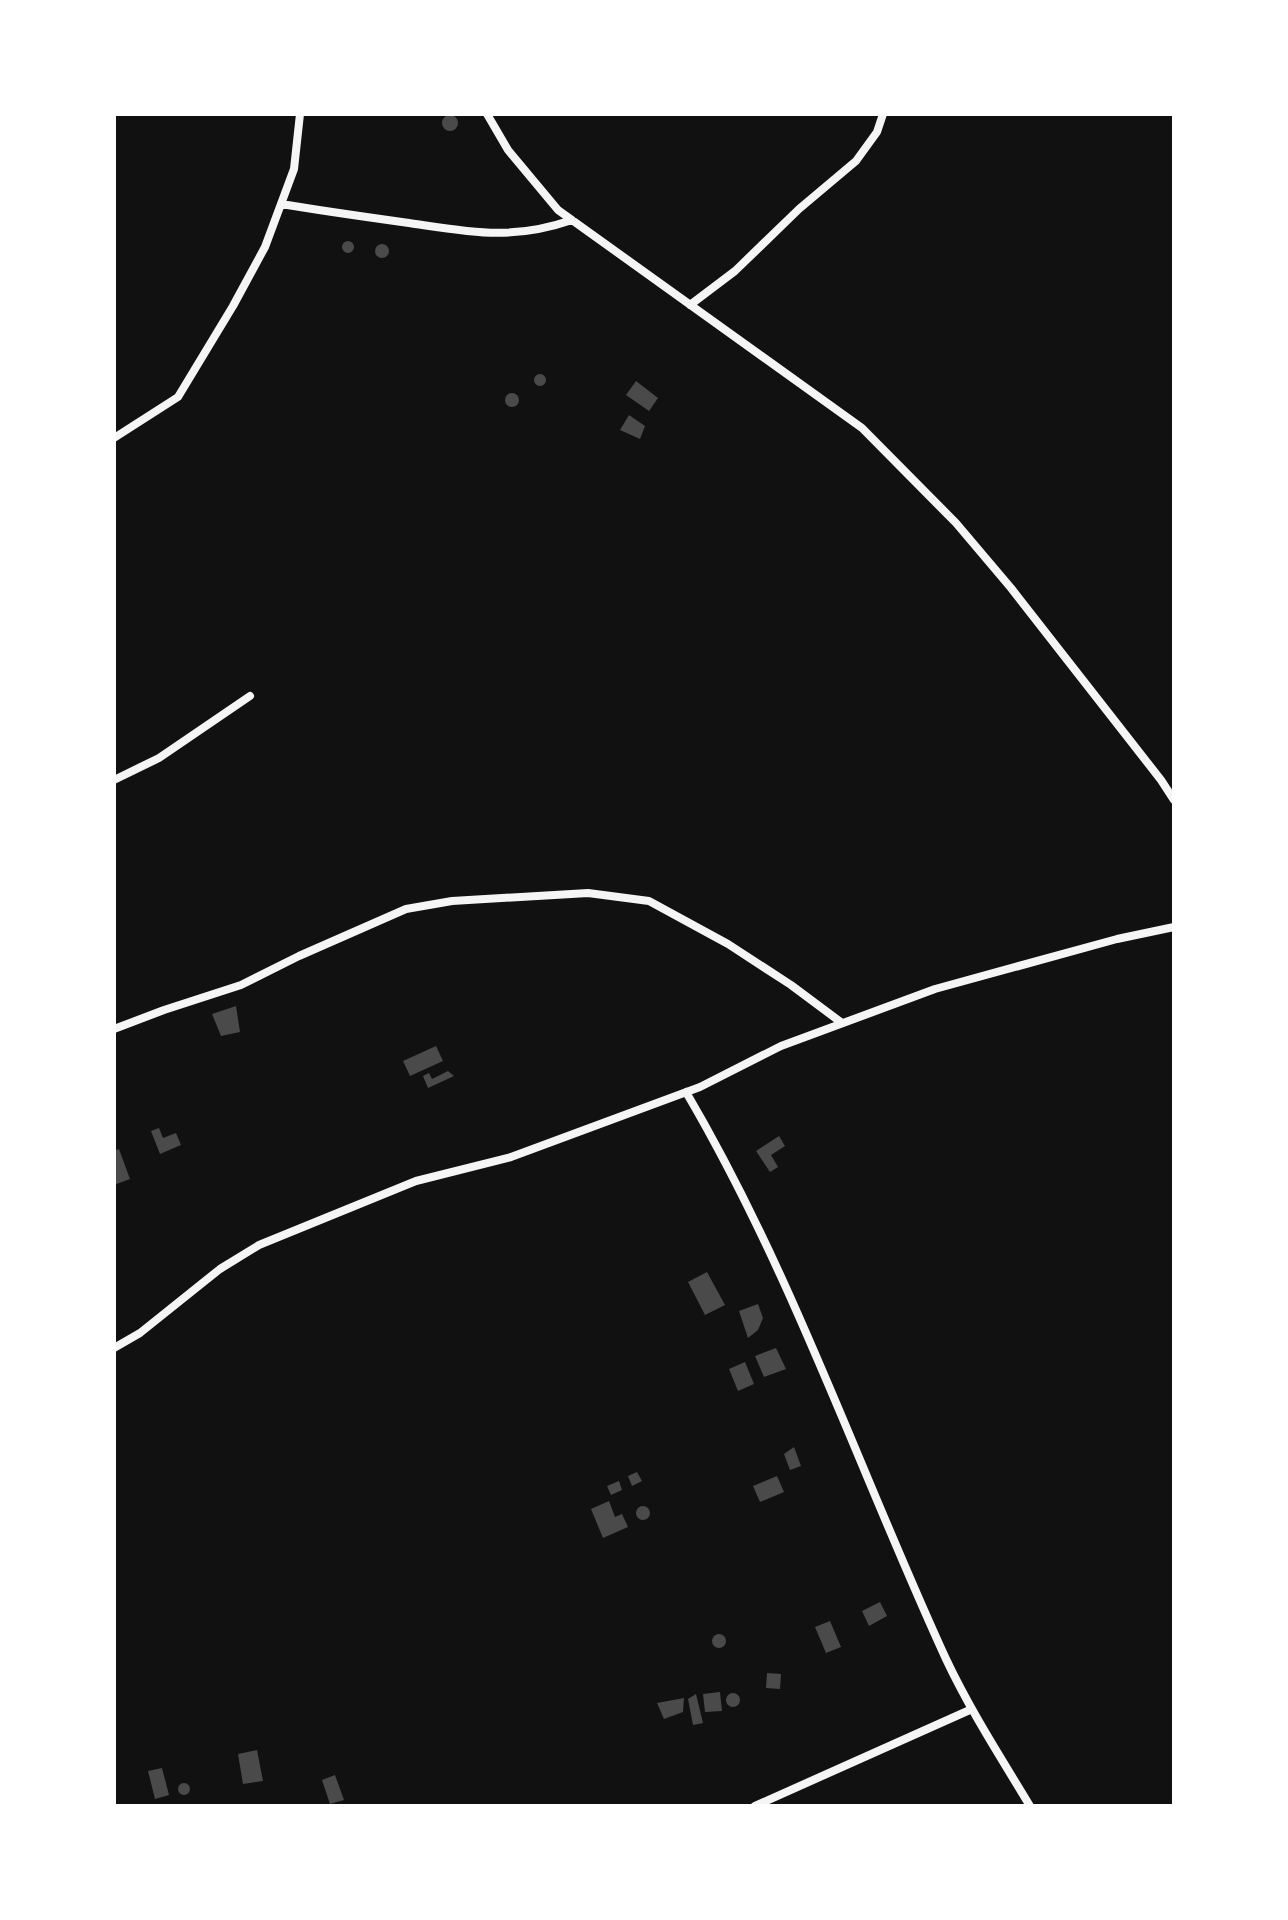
<svg xmlns="http://www.w3.org/2000/svg" width="1288" height="1920" font-family="Helvetica,sans-serif">
<style>
.building{fill:#4a4a4a}
.lines{fill:none;stroke-linecap:round;stroke-linejoin:round}
.minor{stroke:#f5f5f5;stroke-width:8}
</style>
<rect width="100%" height="100%" fill="#111"/>
<path class="building" d="M442 123a8 8 0 1 1 16 0a8 8 0 1 1-16 0Z
M342 247a6 6 0 1 1 12 0a6 6 0 1 1-12 0Z
M375 251a7 7 0 1 1 14 0a7 7 0 1 1-14 0Z
M534 380a6 6 0 1 1 12 0a6 6 0 1 1-12 0Z
M636 381 658 398 649 411 626 395Z
M505 400a7 7 0 1 1 14 0a7 7 0 1 1-14 0Z
M629 415 645 426 640 439 620 430Z
M236 1006 240 1032 221 1036 212 1014Z
M436 1046 443 1061 410 1076 403 1061Z
M448 1071 454 1076 428 1088 423 1076 429 1073 432 1079Z
M159 1128 163 1138 176 1133 181 1145 160 1154 151 1131Z
M779 1136 785 1146 771 1155 778 1167 770 1172 756 1151Z
M119 1149 130 1179 114 1185V1151Z
M707 1272 725 1305 705 1315 688 1282Z
M758 1304 763 1318 758 1330 748 1338 739 1311Z
M776 1348 786 1369 764 1377 755 1356Z
M745 1362 754 1384 738 1391 729 1369Z
M794 1447 801 1466 790 1470 784 1454Z
M637 1472 642 1481 632 1486 628 1476Z
M777 1476 784 1492 760 1502 753 1486Z
M619 1481 622 1490 611 1495 607 1486Z
M609 1501 615 1517 622 1514 628 1527 603 1538 591 1509Z
M636 1513a7 7 0 1 1 14 0a7 7 0 1 1-14 0Z
M880 1602 887 1616 869 1626 862 1611Z
M830 1621 841 1647 826 1653 815 1627Z
M712 1641a7 7 0 1 1 14 0a7 7 0 1 1-14 0Z
M767 1673 781 1674 780 1689 766 1688Z
M720 1692 722 1711 705 1712 703 1694Z
M726 1700a7 7 0 1 1 14 0a7 7 0 1 1-14 0Z
M696 1694 703 1723 693 1725 688 1699Z
M684 1698 683 1712 664 1719 657 1703Z
M257 1750 263 1781 243 1784 238 1754Z
M162 1768 169 1795 155 1799 148 1771Z
M335 1775 344 1800 330 1804 322 1780Z
M178 1789a6 6 0 1 1 12 0a6 6 0 1 1-12 0Z"/>
<g class="lines">
<path class="minor" d="M487 114 508 150 558 210 862 428 956 523 1011 588 1161 780 1174 800
M281 204C323 211 366 217 409 223 470 232 511 241 572 220
M690 305 735 271 799 209 856 161 877 132 883 114
M114 438 178 397 233 306 265 247 294 169 300 114
M114 780 159 758 250 696
M114 1029 164 1010 241 985 299 956 406 909 452 901 588 893 649 901 728 944 791 985 842 1023
M686 1092C792 1272 859 1470 946 1659 970 1710 1001 1758 1030 1806
M114 1348 140 1333 220 1269 259 1245 416 1181 511 1157 700 1087 781 1046 935 989 1117 939 1174 927
M755 1806 972 1709"/>
</g>
<rect width="1288" height="1920" fill="none" stroke="#ffffff" stroke-width="232"/>
</svg>
